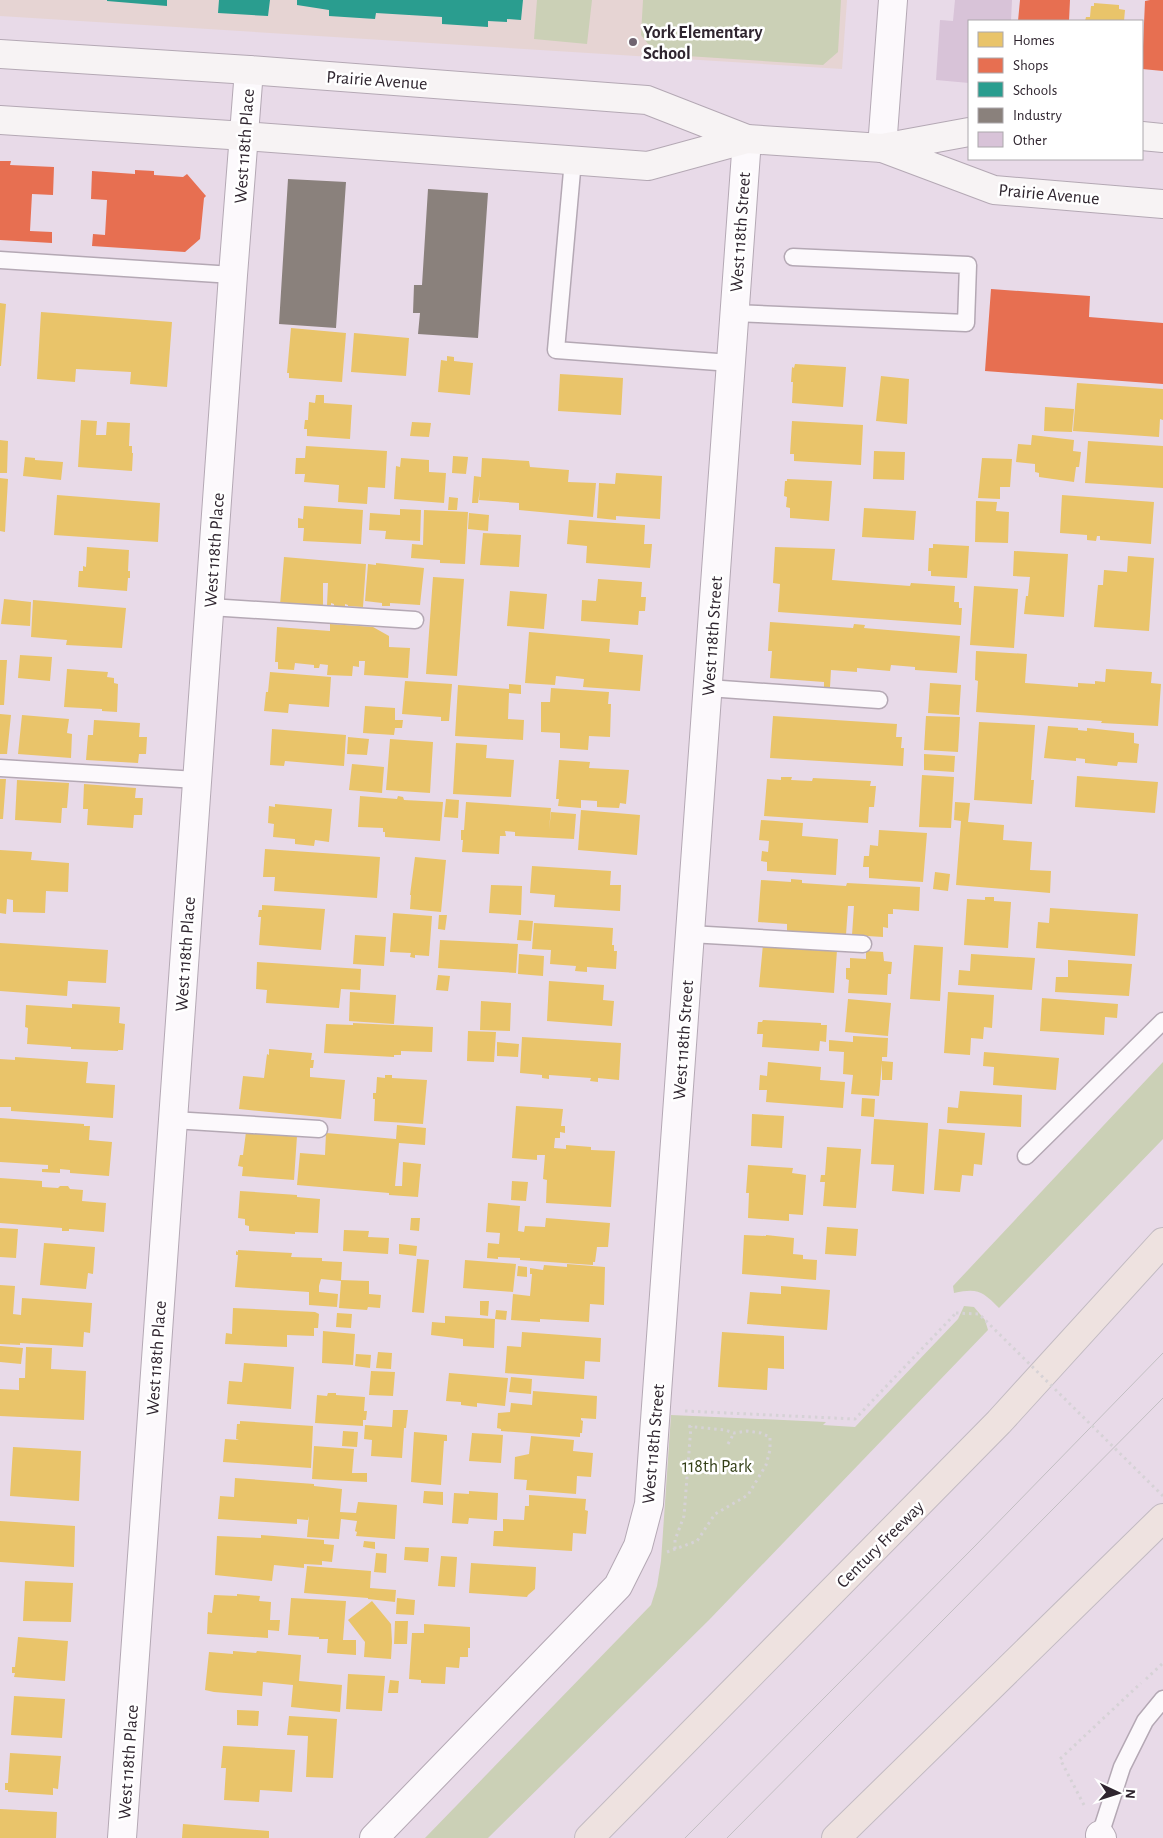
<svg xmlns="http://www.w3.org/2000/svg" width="1163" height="1838" font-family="'Alegreya Sans',sans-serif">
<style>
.education{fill:#e6d4d3}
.green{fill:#cbd0b6}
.homes{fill:#e9c46a}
.shops{fill:#e76f51}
.schools{fill:#2a9d8f}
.industry{fill:#8a817c}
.building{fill:#d8c3d8}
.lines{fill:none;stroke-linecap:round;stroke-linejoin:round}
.service-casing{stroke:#b4a8b4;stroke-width:19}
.minor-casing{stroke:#b4a8b4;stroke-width:30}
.tertiary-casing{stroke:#b4a8b4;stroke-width:30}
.secondary-casing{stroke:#b4a8b4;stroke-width:30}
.motorway-casing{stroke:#c2bac2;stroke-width:30}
.path{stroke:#d6d2d6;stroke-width:3;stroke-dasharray:2.5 4;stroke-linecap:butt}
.service{stroke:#fcf9fc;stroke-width:16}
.minor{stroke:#fcf9fc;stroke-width:28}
.tertiary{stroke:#fcf9fc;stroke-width:28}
.secondary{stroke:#f7f3f4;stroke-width:28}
.motorway{stroke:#eee2e0;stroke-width:28}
.tram{stroke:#c2bec2;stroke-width:1}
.path-bridge{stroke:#d6d2d6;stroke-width:3;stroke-dasharray:2.5 4;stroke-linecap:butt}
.poi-dot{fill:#706470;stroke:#fff;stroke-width:2}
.labels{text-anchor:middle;stroke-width:5;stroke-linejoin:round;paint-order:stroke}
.poi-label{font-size:18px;font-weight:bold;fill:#2f252f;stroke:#fff;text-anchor:start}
.street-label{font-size:18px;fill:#2f252f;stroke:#fff}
.park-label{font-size:18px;fill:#333f17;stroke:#fff}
</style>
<rect width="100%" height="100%" fill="#e8dae8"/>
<path class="education" d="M0 0H847L842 69 0 16Z"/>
<path class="green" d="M537 0H592L587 44 534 39Z
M643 0H841L838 52 823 65 656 54 641 35Z
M1163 1062V1139L999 1308C982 1291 978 1288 954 1293L953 1286Z
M964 1306 974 1307 985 1320 988 1330 709 1620 488 1838H425L651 1605 657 1586 661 1561 671 1415 826 1422 823 1425 855 1427 958 1319Z"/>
<path class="homes" d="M1094 3 1119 5V9L1125 10 1124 21H1085L1086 17H1090L1091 6H1094Z
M0 303 6 304 1 366H0Z
M41 312 172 322 167 387 130 384 131 372 76 369 75 382 37 379Z
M291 328 346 333 342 382 289 378V373H287Z
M354 333 409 338 406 376 351 372Z
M447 356 454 357V361L473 363 470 395 438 392 441 360 447 361Z
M795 364 846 367 843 407 792 403 793 382H791L792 367 794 368Z
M560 374 623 378 621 415 558 411Z
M881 376 909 379 907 424 876 421Z
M1077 383 1163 389V420L1160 419 1159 437 1073 431Z
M316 395H324V403L352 405 350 439 307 436V429H304L305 420H308L309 402 315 403Z
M1045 407 1074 409 1072 432 1044 431Z
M81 420 97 421 96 435H106L107 422 130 423 129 446H132V453H133L132 471 78 467Z
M792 421 863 425 861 465 794 461V454H790Z
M412 422 431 423 429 437 410 436Z
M1032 435 1074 440 1073 451 1081 452 1079 467H1076L1074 482 1039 477V473L1035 472V464L1016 462 1018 444 1031 445Z
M0 440 8 441 7 473H0Z
M1088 441 1163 446V488L1085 483Z
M306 446 387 451 385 488 368 487 367 504 338 502 339 485 304 482 305 474H295L296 458H305Z
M874 451 905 452 904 480 873 479Z
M453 456 468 457 466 474 452 473Z
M25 457 35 458V460L63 462 61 480 23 476Z
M401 458 429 460V472L446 473 444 503 394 499 396 466 400 467Z
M482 458 529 461 530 467 569 470 568 482 596 483 593 517 519 510V503L479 500 480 488 478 503H472L474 476 481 477Z
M982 458 1012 459 1010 487H1000V499L978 498Z
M616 473 662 476 660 519 616 516V520L597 518 599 483 615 484Z
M0 478 8 479 5 532 0 531Z
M787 479 832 481 829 521 790 518V508L786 507 787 497 784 496 785 481H787Z
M57 495 160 503 158 542 54 535Z
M1062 495 1154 502 1151 544 1100 540V536H1097L1096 541 1087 540V535L1060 533Z
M449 497 458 498 457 510H448Z
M976 501 997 502 996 511 1009 512 1008 543 975 542Z
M304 506 363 510 361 544 303 541 304 528H298V518L303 519Z
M864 508 916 511 914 540 862 537Z
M400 509 421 510 420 541 385 539 386 531 369 530 370 513 400 515Z
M424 510 468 512 465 564 440 563V560L411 558 412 544 423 545Z
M469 513 489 515 488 531 468 529Z
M569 520 645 525 644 544H652L650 568 586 563 587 546 567 544Z
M483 533 521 535 519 567 480 565Z
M933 544 969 546 967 578 931 576V571H928L929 548H933Z
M87 547 129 550 128 571H130V578H128L127 591 78 587 79 571H83V566L86 567Z
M775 547 835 549 832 580 910 586 911 583 955 586 954 602H959V608H962L961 625 778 612 780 584 773 583Z
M1014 551 1068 554 1064 617 1024 614 1026 596H1028L1030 577 1013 576Z
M1128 556 1154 558 1149 631 1094 627 1098 585H1103L1104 570 1127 572Z
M284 557 366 564 363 607 348 606V605L345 604V607L334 606V604L331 603V605H327L328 583H323V608L280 605Z
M376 563 424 568 420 605 390 603V606H382V603L365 601 368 564 376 565Z
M433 577 464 579 457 676 426 674Z
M598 579 642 582 641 597H646L645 611H639L638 625 581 621 582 600 596 601Z
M974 586 1018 589 1014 648 970 645Z
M510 591 547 594 544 629 507 626Z
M4 599 31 602 30 626 1 624Z
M33 600 126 608 122 648 66 645 67 640 31 637Z
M770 622 853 628 854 624 865 625 864 628 960 636 957 673 915 670V667L891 665 890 671 857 668V672L831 670 830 687H824V682L770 678 772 651H768Z
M330 624 373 627 389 636V647L410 648 408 678 364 675 365 661H359V667L353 666 352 676 327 675 328 665 320 664 319 668H314V665L295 663 294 670 278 669V662H275L277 627 330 631Z
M529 632 610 639 609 652 643 655 640 691 583 687 584 679 556 676 555 685 525 683Z
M976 651 1027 654 1025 683 1078 687V683L1095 684V681L1105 682 1106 669 1152 672 1151 683 1161 684 1158 726 1101 723 1102 721 976 712 978 681 975 680Z
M20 655 52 657 50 681 18 678Z
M0 660H7L4 705H0Z
M67 669 108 672 107 677 114 678V683L118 684 117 712 102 711V709L64 707Z
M270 672 331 677 329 707 289 704 288 713 264 711 266 692H268Z
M405 681 452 684 449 721H441V717L402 714Z
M930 683 961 685 959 715 928 713Z
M509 684 521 685V694L509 693 508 719 524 720 523 740 455 736 458 685 509 689Z
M551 688 609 692 608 704H611L610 737 589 736 588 750 560 748V733L541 732V702H550Z
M365 706 395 708V720H403L402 728H395L394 735 363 733Z
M0 714 11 715 7 754H0Z
M22 715 69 719 67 733 72 734 71 758 18 754Z
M773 716 897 724 896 737H902L901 748H904L903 766 770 758Z
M926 716 960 717 958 752 924 750Z
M94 720 140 723 139 737H147L146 754H139L138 763 86 760 88 735H93Z
M979 722 1035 725 1031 780H1034L1032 804 974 800Z
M1048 726 1078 728V730L1087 731V728L1134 733V743L1139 744 1137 763 1118 762 1117 766 1085 763V759L1076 758V761L1044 758Z
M272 729 346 735 344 766 285 761 284 766 270 765Z
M348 737 369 739 367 755 347 754Z
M390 739 433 742 430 793 386 790Z
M456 743 487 745 486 758 514 760 511 797 453 794Z
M924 754 955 756 954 772 924 770Z
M559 760 590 762 589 768 629 770 626 804 620 803 619 808 597 807V801L581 800V808L558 806 559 799H556Z
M352 764 384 767 382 793 349 790Z
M922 775 954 777 951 828 919 827Z
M1077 776 1158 782 1155 813 1075 807Z
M781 777H792L791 780 812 781 813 778 871 781 870 786H876L874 807H869L868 823 764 816 767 779 781 780Z
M0 779H6L3 819H0Z
M17 780 69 783 67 808H62L61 823 15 820Z
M84 784 136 788 135 798H143L142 815H134L133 828 87 825 88 809H83Z
M360 796 397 799 398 796 403 797 404 800 443 802 440 841 385 837V832H383V828L358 827Z
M446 799 459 800 458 818 444 817Z
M466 802 551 808 549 830 551 812 576 814 574 839 515 836V832L505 831 506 836H500L499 854 462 852 463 840H461V830H464Z
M955 802 970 803 968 822 1004 825 1003 840 1032 842 1030 870 1051 871 1050 893 956 885 961 821 954 820Z
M275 804 332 809 329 842 315 840 314 846 295 844V839L273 837 274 824 268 823 269 806 275 807Z
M581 810 640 815 637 855 578 850Z
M761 820 803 823 802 836 838 839 836 875 767 871V862L761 861 762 851 768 852 769 841 759 840Z
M879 830 927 833 923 882 869 878V867H863L864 856H869L870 845 878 846Z
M265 849 380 857 377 898 274 891 275 877H263Z
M0 850 32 852 31 860 69 863 68 892 46 891 45 913 13 912V900L7 899 6 914 0 913Z
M415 857 446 860 441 912 410 909 411 895H410Z
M532 866 611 871 610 885H621L620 911 554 907 555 895 530 893Z
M935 872 950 874 948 891 933 889Z
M791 879 802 880V883L846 886 847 883 920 887 919 911 893 909V914H888V928L883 927V937L852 935 854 906H848L846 935 814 933V937L807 936V932L787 931V924L758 922 761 880 791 882Z
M491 885 522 886 521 915 489 913Z
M985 897H994V901L1011 902 1008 948 964 945 967 899 985 900Z
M262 905 325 909 321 950 259 945 261 917H258L259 910H262Z
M1050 908 1138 914 1135 956 1036 948 1038 922 1049 923Z
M393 913 432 916 429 956 415 955V958L410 957 411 953 390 952Z
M439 915H447L445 930 438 929Z
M519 920 533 921 531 941 517 940Z
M534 923 613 928 612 945H614V951H617L616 969 587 967V972L575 971 576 966 550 964 551 950 532 949Z
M355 935 386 937 384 966 353 964Z
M440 940 518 944 516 973 438 968Z
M0 943 108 950 106 983 68 981 67 996 0 991Z
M763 944 837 950 834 993 759 987Z
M914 945 943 947 940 1001 910 999Z
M866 951 883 952 884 961 892 962 891 974H888L887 995 848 993 849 980 846 979V968H850V958L866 959Z
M519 954 544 956 543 976 518 974Z
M971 954 1035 958 1032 990 958 985 959 970 970 971Z
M1068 960 1132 964 1129 996 1055 992 1056 977H1068Z
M257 962 361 969 360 990 341 989 339 1008 266 1003 267 990 256 989Z
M438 975 450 976 448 991 436 990Z
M549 981 604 985 603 1000 614 1001 612 1026 547 1021Z
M350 992 396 995 394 1024 349 1021Z
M948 992 994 995 992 1028 984 1027 983 1039 971 1038 970 1055 944 1053Z
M1042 998 1118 1004 1117 1018 1105 1017 1104 1035 1040 1031Z
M848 999 891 1003 888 1036 845 1032Z
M481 1001 511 1003 510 1031 480 1030Z
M72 1004 120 1007 119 1023 125 1024 123 1050H118V1051L71 1049V1047L27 1044 28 1028 25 1027 26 1005 72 1008Z
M763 1020 821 1023V1025H827L826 1042 820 1041 819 1051 762 1047 763 1034H757L758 1022H762Z
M353 1023 433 1027 432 1052 401 1051V1055H394V1057L324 1053 326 1024 353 1025Z
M468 1031 496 1032 494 1062 467 1061Z
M853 1036 888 1038 887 1057H882V1061L893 1062 892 1080H882V1063L879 1096 851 1094 853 1075 843 1074 844 1052 829 1051V1040L853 1042Z
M522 1037 621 1043 619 1080 598 1078V1082L590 1081 591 1078 549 1075V1079L542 1078V1075L520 1073Z
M497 1042 519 1044 518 1057 497 1056Z
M269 1049 312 1053 311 1060H314L313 1068H310V1077L345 1080 341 1119 239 1109 243 1076 264 1078 267 1054 269 1055Z
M984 1052 1059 1058 1056 1090 993 1085 994 1067 983 1066Z
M15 1057 88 1062 86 1083 115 1085 113 1118 11 1111V1107H0V1059L15 1060Z
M768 1062 821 1067 820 1080 845 1082 843 1108 766 1102 767 1090H759L760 1075 767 1076Z
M385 1075H392V1078L427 1080 423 1124 374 1121 375 1099H373V1093H376L377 1077 385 1078Z
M960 1091 1022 1095 1021 1127 947 1123 948 1107 958 1108Z
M862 1098 875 1099 874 1117 861 1116Z
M516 1106 563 1109 561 1126H565V1133L560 1132V1138H555L554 1148 566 1149V1145L591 1147V1150L615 1151 611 1207 546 1203 547 1180 543 1179 545 1155H537V1160L512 1158Z
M752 1114 784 1116 782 1148 751 1146Z
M0 1118 84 1124V1126H90L89 1140 112 1142 109 1176 70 1173V1170L60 1169V1173L42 1172V1169H48V1165L0 1162Z
M874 1119 928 1123 924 1194 892 1191 894 1165 871 1164Z
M397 1125 426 1128 425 1145 399 1143 395 1186H402L403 1162 421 1164 418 1197 389 1195V1193L297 1185 300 1153 325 1155 326 1133 396 1139Z
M939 1129 985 1133 982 1165 974 1164 973 1176 962 1175 960 1192 934 1190Z
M246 1132 297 1136 294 1180 242 1176 243 1167 238 1166 240 1155H243Z
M827 1147 861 1149 856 1208 823 1206 825 1182H820L821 1175H825Z
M748 1165 793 1168 792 1173 806 1175 803 1215 789 1214V1221L748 1218 749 1193H746Z
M0 1178 42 1181V1187L58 1188 60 1186H68L70 1189 83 1190 82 1201 106 1203 104 1232 69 1229V1231H62V1228L0 1223Z
M512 1181 528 1182 526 1201 511 1200Z
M240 1191 297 1195V1197L320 1199 318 1233 295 1232V1234L249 1231V1226L245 1225V1219L238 1218Z
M488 1203 520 1206 518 1231 524 1232 525 1226 545 1227 546 1218 610 1223 608 1247H597L595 1262H593V1265L520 1260V1258L498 1257V1259L487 1258 488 1243 499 1244 500 1233 486 1232Z
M411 1218H420L419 1231 410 1230Z
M827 1227 858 1229 856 1256 825 1254Z
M0 1228 18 1229 16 1258 0 1257Z
M344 1230 369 1231 368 1237 389 1238 388 1254 343 1251Z
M744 1235 766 1236V1235L794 1238 793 1254 803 1255V1259L817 1260 816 1280 742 1274Z
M44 1243 95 1247 93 1274 88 1273 86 1289 40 1285Z
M399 1244 417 1246 416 1256 399 1254Z
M238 1250 292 1253 291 1257 322 1258V1261L342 1262 341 1280 369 1281V1294L381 1295 380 1308 368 1307 367 1310 339 1308 341 1281 321 1279 319 1286V1292L338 1294 337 1307 309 1305V1292L235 1287 238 1255H236V1251L238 1252Z
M417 1259 429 1260 424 1313 412 1312Z
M465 1260 516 1264 513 1292 463 1288Z
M567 1264 605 1267 604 1305 590 1304 589 1322 540 1319V1322L511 1320 513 1294 530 1296 532 1274H530V1268L543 1270 544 1265 567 1267Z
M518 1266 527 1267V1277L517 1276Z
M0 1285 15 1286 13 1314 21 1315 22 1298 92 1303 90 1333 84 1332 83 1347 20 1343V1345L0 1344Z
M781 1286 830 1290 827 1330 747 1324 750 1292 781 1294Z
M480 1301H489L488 1316 480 1315Z
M233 1308 315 1312 319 1314 318 1328H314V1336L287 1335V1347L225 1344 226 1333 232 1334Z
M496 1310 507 1311 506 1320 495 1319Z
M337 1313 352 1314 351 1328 336 1327Z
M445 1316 495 1319 494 1348 463 1346V1339L431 1335 432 1322 445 1323Z
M323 1331 355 1334 353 1365 322 1363Z
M522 1332 601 1338 600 1362 585 1361 584 1379 505 1373 507 1346 521 1347Z
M722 1332 784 1336V1369L768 1368 767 1390 718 1387Z
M0 1346 23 1348 21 1364 0 1362Z
M26 1347 52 1348 51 1369 86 1371 84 1420 0 1416V1389L19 1390V1378H25Z
M378 1352 392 1353 391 1369 376 1368Z
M356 1354 371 1355 370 1368 355 1366Z
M244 1363 294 1367 291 1409 227 1404 229 1381 242 1382Z
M371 1371 395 1372 393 1396 369 1395Z
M449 1373 508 1378 505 1406 477 1403V1407L461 1405V1402L446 1401Z
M511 1377 532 1379 531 1394 509 1392Z
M533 1391 597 1396 596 1419 581 1418V1420L583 1421 582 1433H580V1437L501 1431V1429L497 1428 498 1413 510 1412 511 1403 532 1405Z
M328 1393H336V1395L365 1397 364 1411H367L366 1420H363V1426L315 1423 317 1395 327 1396Z
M393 1410H408L406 1428H404L402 1458 371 1456 372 1440 364 1439 365 1425 392 1427Z
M240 1421 313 1426 311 1468 223 1462 225 1439 239 1440 236 1439 237 1424H240Z
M343 1431 358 1432 357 1447 342 1446Z
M414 1432 447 1435V1441H444L441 1485 411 1482Z
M472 1433 503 1435 501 1463 469 1461Z
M531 1436 574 1440 573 1451 593 1453 591 1477 577 1476 576 1494 526 1490 527 1480 514 1479 515 1457 529 1454Z
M314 1446 354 1449 352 1473H367V1482L312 1479Z
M13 1447 81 1451 79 1501 10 1496Z
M235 1478 314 1484V1486L342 1489 340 1512 356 1513 358 1502 397 1505 395 1539 356 1536 357 1532 355 1531 357 1521 341 1519 339 1539 307 1537 309 1516 308 1520 297 1519V1524L218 1519 220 1496 234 1497Z
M424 1491 443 1492V1505L423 1503Z
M469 1491 498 1493 497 1520 469 1518 468 1524 452 1523 454 1493 469 1494Z
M529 1495 586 1499 585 1510 588 1511 586 1534 573 1533 572 1551 493 1546 494 1531H503V1519L524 1520 525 1506H529Z
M0 1521 75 1526 74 1567 0 1562Z
M261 1535 324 1540V1544L334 1545 332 1562 322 1561V1565L304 1564V1568L274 1565 272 1581 215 1575 217 1536 261 1538Z
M364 1541 375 1542V1549L363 1547Z
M405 1547 429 1548 428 1562 404 1560Z
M376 1553 387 1554 386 1573 374 1572Z
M441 1556 457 1557 455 1587 438 1586Z
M471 1563 536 1567 535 1589 528 1595 527 1597 469 1593Z
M307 1566 371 1571 370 1588 396 1590 395 1602 368 1599V1598L304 1593Z
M25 1581 73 1583 71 1622 23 1621Z
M237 1594 260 1596 259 1601 271 1602 270 1620H280L279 1631 268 1630V1638L207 1634 208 1612 212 1613 214 1595 237 1596Z
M291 1598 346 1601 343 1640H356V1655L327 1653 328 1639H319V1637L288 1635Z
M397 1598 415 1600 414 1615 396 1614Z
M372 1601 391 1624 392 1642 391 1659 364 1657 365 1642 348 1620Z
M395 1621H408L407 1644H394Z
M424 1624 470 1627V1648H468V1657H460L459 1668 446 1667 445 1684 421 1683V1680L409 1679 412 1633H424Z
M18 1637 68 1641 65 1681 14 1677 15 1673H12V1667H15Z
M233 1651 256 1653 257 1651 301 1655 299 1681 342 1685 340 1712 291 1707 293 1685 263 1682 262 1696 214 1692 205 1690 209 1652 233 1654Z
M348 1674 385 1676 382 1711 346 1709Z
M390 1680 399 1681 398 1693H388Z
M14 1696 65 1699 62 1738 11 1735Z
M237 1710 259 1711 258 1726 237 1725Z
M289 1716 337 1719 333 1778 306 1777 308 1736 287 1735Z
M223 1746 295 1750 292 1792 260 1790 259 1802 224 1800 226 1768H221Z
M10 1753 61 1756 58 1789 53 1788V1795L8 1792V1790H5V1783H8Z
M0 1809 57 1812 56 1838H0Z
M183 1824 269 1831V1838H182Z"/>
<path class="shops" d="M1020 0H1070L1069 21H1018Z
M1150 0H1163V71L1142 69 1145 1Z
M0 161H11L10 165 54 167 53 195 32 194 30 231 52 232V243L0 240Z
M135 170 154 171V175L183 177 187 174 206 196 204 198 200 239 185 252 92 246 93 234 105 235 107 200 91 199 92 171 135 174Z
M991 289 1090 296 1089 317 1163 323V384L985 371Z"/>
<path class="schools" d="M107 0H167V6L107 1Z
M219 0H270L268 16 218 13Z
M297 0H523L521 20 507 19V22L488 21V27L442 24V17L376 13 375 19 329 16V10L297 5Z"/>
<path class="industry" d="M288 179 346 182 336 328 279 324Z
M428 189 488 193 478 338 418 334 420 313H413L414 285H422Z"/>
<path class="building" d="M955 0H1012L1011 21H969V83L936 80 940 20 953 21Z"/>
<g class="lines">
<g class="service-casing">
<path id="service" d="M573 160 556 350 731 363
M0 260 233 275
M734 313 966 323 968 265 793 257
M210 607 415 620
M708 688 879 700
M0 768 197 780
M690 934 863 944
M173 1120 319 1129
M1026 1156 1163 1021
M1100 1835 1122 1767 1145 1721 1163 1699"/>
</g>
<g class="minor-casing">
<path id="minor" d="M1100 1835 1102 1838
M122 1838 233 275 249 70
M374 1838 618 1586 638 1546 649 1504 747 139"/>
</g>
<g class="tertiary-casing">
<path id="tertiary" d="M882 148 893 0"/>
</g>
<g class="secondary-casing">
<path id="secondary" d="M0 54 249 70 647 100 747 139 882 148 969 132
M0 120 245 136 648 166 747 139
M1142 136 1163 138
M882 148 994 190 1163 204"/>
</g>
<g class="motorway-casing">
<path id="motorway" d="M589 1838 999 1422 1163 1242
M836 1838 1163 1518"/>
</g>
<path class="path" d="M685 1411 855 1419 956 1313
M728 1444 734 1433
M675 1549V1540L684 1516 691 1426
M667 1552 697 1541 715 1514 748 1495 766 1465 770 1450V1437L761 1433 747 1431 734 1433 725 1430 685 1426
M1146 1679 1163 1663
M1084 1805 1060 1759 1141 1683"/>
<use href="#service" class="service"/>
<use href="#minor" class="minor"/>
<use href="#tertiary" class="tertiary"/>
<use href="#secondary" class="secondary"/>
<use href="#motorway" class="motorway"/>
<path class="tram" d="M685 1838 975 1546 1163 1353
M727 1838 1163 1398"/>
<path class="path-bridge" d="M956 1313 979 1314 1163 1496"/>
</g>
<circle class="poi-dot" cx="633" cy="42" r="5"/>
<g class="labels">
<g class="poi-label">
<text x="643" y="38">York Elementary<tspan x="643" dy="21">School</tspan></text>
</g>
<g class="street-label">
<text transform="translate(377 80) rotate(4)" y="6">Prairie Avenue</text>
<text transform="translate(244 146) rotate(-86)" y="6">West 118th Place</text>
<text transform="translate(1049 194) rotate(5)" y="6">Prairie Avenue</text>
<text transform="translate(740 232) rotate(-86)" y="6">West 118th Street</text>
<text transform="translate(214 550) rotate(-86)" y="6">West 118th Place</text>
<text transform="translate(712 636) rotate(-86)" y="6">West 118th Street</text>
<text transform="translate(185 954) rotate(-86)" y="6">West 118th Place</text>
<text transform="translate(683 1040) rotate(-86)" y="6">West 118th Street</text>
<text transform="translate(156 1358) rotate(-86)" y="6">West 118th Place</text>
<text transform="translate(653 1444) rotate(-85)" y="6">West 118th Street</text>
<text transform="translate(880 1544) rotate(-45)" y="6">Century Freeway</text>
<text transform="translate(128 1762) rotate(-86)" y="6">West 118th Place</text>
</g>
<g class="park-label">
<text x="717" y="1472">118th Park</text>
</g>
</g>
<rect x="968" y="20" width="175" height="140" fill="#ffffff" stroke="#aca8ac"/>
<rect x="978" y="32" width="25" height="15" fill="#e9c46a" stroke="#aca8ac"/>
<text x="1013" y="45" font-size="15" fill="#2f252f">Homes</text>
<rect x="978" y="58" width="25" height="15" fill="#e76f51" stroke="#aca8ac"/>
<text x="1013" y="70" font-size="15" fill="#2f252f">Shops</text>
<rect x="978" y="82" width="25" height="15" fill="#2a9d8f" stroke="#aca8ac"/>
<text x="1013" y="95" font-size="15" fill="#2f252f">Schools</text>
<rect x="978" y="108" width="25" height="15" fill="#8a817c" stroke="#aca8ac"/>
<text x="1013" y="120" font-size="15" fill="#2f252f">Industry</text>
<rect x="978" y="132" width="25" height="15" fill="#d8c3d8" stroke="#aca8ac"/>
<text x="1013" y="145" font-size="15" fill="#2f252f">Other</text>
<g transform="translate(1118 1793) rotate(94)" stroke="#ffffff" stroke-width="4" paint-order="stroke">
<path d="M0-4L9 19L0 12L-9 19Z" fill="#2f252f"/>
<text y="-8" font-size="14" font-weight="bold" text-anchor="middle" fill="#2f252f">N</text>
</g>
</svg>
